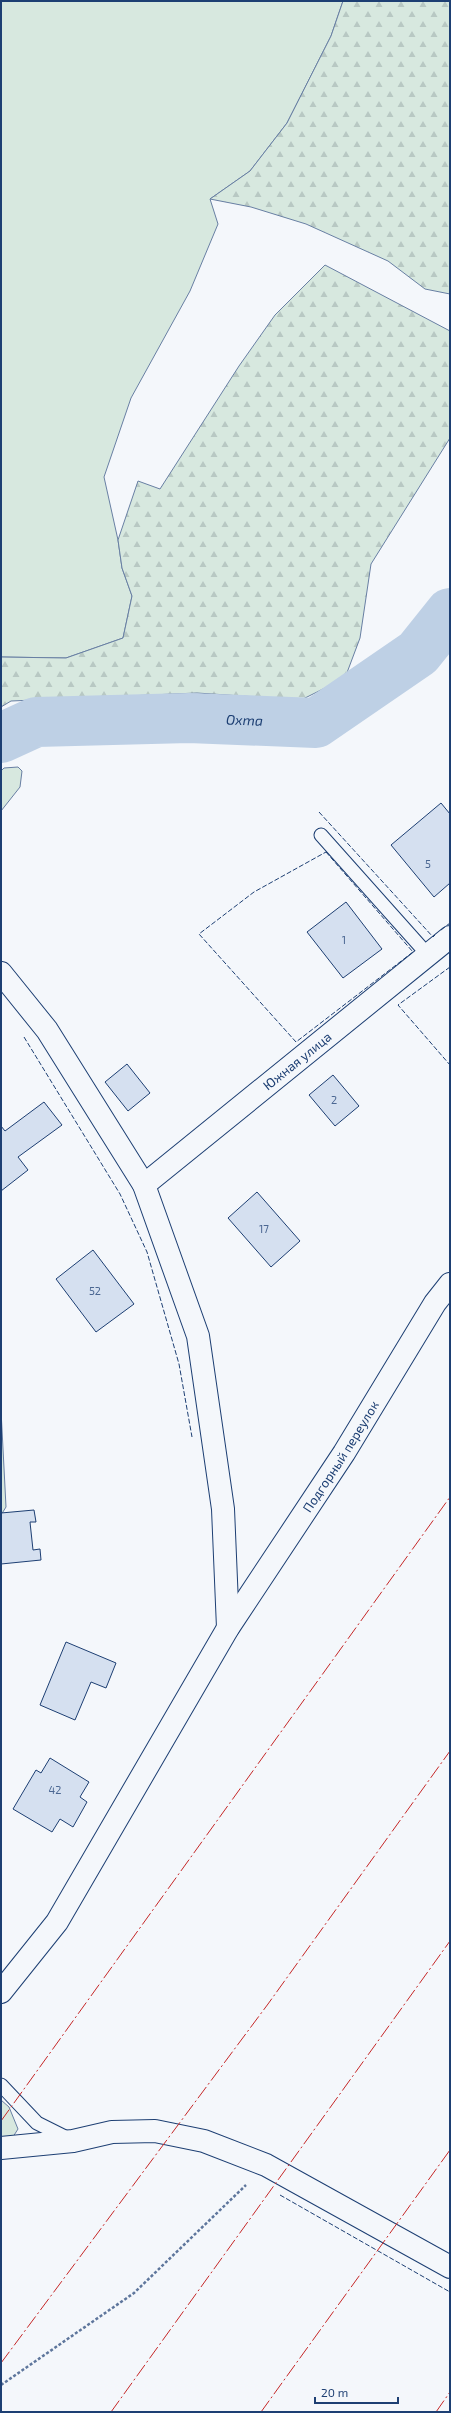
<svg xmlns="http://www.w3.org/2000/svg" width="451" height="2413" font-family="'Exo 2',sans-serif">
<style>
.grass{fill:#d7e8df;stroke:#687fa3}
.forest{fill:url(#forest-firs);stroke:#687fa3}
.lines{fill:none;stroke-linecap:round;stroke-linejoin:round}
.river{stroke:#bed0e5;stroke-width:50}
.building{fill:#d5e0f0;stroke:#1d3f73}
.service-casing{stroke:#1d3f73;stroke-width:15}
.minor-casing{stroke:#1d3f73;stroke-width:24}
.path{stroke:#5e769c;stroke-width:2.5;stroke-dasharray:3 2;stroke-linecap:butt}
.service{stroke:#f4f7fb;stroke-width:13}
.minor{stroke:#f4f7fb;stroke-width:22}
.fence{stroke:#1d3f73;stroke-width:1;stroke-dasharray:5 2;stroke-linecap:butt}
.power{stroke:#c62828;stroke-width:1;stroke-dasharray:14 3 2 3;stroke-linecap:butt}
.labels{text-anchor:middle;stroke-width:3;stroke-linejoin:round;paint-order:stroke}
.number-label{font-size:11px;fill:#4b6792}
.street-label{font-size:13px;fill:#1d3f73;stroke:#f4f7fb}
.water-label{font-size:14px;font-style:italic;fill:#1d3f73;stroke:#f4f7fb}
</style>
<defs>
<pattern id="forest-firs" width="22" height="20" patternUnits="userSpaceOnUse"><rect width="22" height="20" fill="#d7e8df"/><path d="M5 1l3.5 6h-7zM16 11l3.5 6h-7z" fill="#b8c8c3"/></pattern>
</defs>
<rect width="100%" height="100%" fill="#f4f7fb"/>
<path class="grass" d="M1 1H343L331 36 287 123 250 171 210 199 218 224 190 291 131 398 104 477 118 540 122 568 132 596 123 638 66 658 1 657Z
M18 767 22 771 20 787 1 811V771L4 768Z
M1 1410 6 1507 1 1515Z
M1 2100 9 2107 18 2129 11 2140 1 2141Z"/>
<path class="forest" d="M343 1H450V294L425 289 388 261 306 224 251 207 210 199 250 171 287 123 331 36Z
M325 265 450 331V438L371 564 360 638 345 678 301 700 197 693 11 701 1 707V657L66 658 123 638 132 596 122 568 118 540 138 481 160 489 239 366 275 315Z"/>
<g class="lines">
<path class="river" id="s1" d="M1 738 36 722 189 718 316 723 418 653 450 613"/>
</g>
<path class="building" d="M441 803 450 814V883L434 897 391 845Z
M346 902 382 949 343 978 307 932Z
M127 1064 150 1093 128 1111 105 1082Z
M333 1075 359 1106 335 1126 309 1095Z
M44 1102 62 1125 18 1157 28 1170 1 1191V1126L5 1131Z
M257 1192 300 1241 271 1267 228 1218Z
M93 1250 134 1304 96 1332 56 1279Z
M34 1510 36 1522H30L33 1550 40 1549 41 1560 1 1564V1513Z
M66 1642 116 1663 106 1688 91 1682 75 1720 40 1705Z
M50 1758 89 1782 80 1797 87 1802 73 1827 60 1819 52 1832 13 1809 36 1770 41 1773Z"/>
<g class="lines">
<g class="service-casing">
<path id="service" d="M321 835 428 955
M1 2085 37 2123 71 2140"/>
</g>
<g class="minor-casing">
<g id="minor">
<path d="M1 973 47 1030 144 1185 198 1336 223 1509 228 1628"/>
<path id="s2" d="M144 1185 450 937"/>
<path id="s3" d="M1 1992 57 1922 228 1628 344 1453 435 1303 450 1284"/>
<path d="M1 2148 73 2141 112 2132 155 2131 204 2141 266 2165 450 2267"/>
</g>
</g>
<path class="path" d="M1 2385 134 2293 246 2185"/>
<use href="#service" class="service"/>
<use href="#minor" class="minor"/>
<path class="fence" d="M319 812 433 937 435 935
M326 852 413 952 296 1042 199 934 254 892Z
M441 930 450 923
M450 967 398 1005 450 1065
M24 1037 120 1194 147 1252 179 1364 192 1437
M280 2195 450 2292"/>
<path class="power" d="M1 2121 450 1497
M1 2363 268 2004 450 1751
M111 2412 450 1941
M261 2412 450 2150
M436 2412 450 2392"/>
</g>
<g class="labels">
<g class="number-label">
<text x="428" y="868">5</text>
<text x="344" y="944">1</text>
<text x="334" y="1104">2</text>
<text x="264" y="1233">17</text>
<text x="95" y="1295">52</text>
<text x="55" y="1794">42</text>
</g>
<g class="street-label">
<text dy="5" stroke="none"><textPath href="#s2" startOffset="197">Южная улица</textPath></text>
<text dy="5" stroke="none"><textPath href="#s3" startOffset="635">Подгорный переулок</textPath></text>
</g>
<g class="water-label">
<text dy="5" stroke="none"><textPath href="#s1" startOffset="247">Охта</textPath></text>
</g>
</g>
<rect width="451" height="2413" fill="none" stroke="#1d3f73" stroke-width="4"/>
<path d="M315 2397v6h83v-6" fill="none" stroke="#1d3f73" stroke-width="2"/>
<text x="321" y="2397" font-size="12" fill="#1d3f73" stroke="#f4f7fb" stroke-width="3" paint-order="stroke">20 m</text>
</svg>
